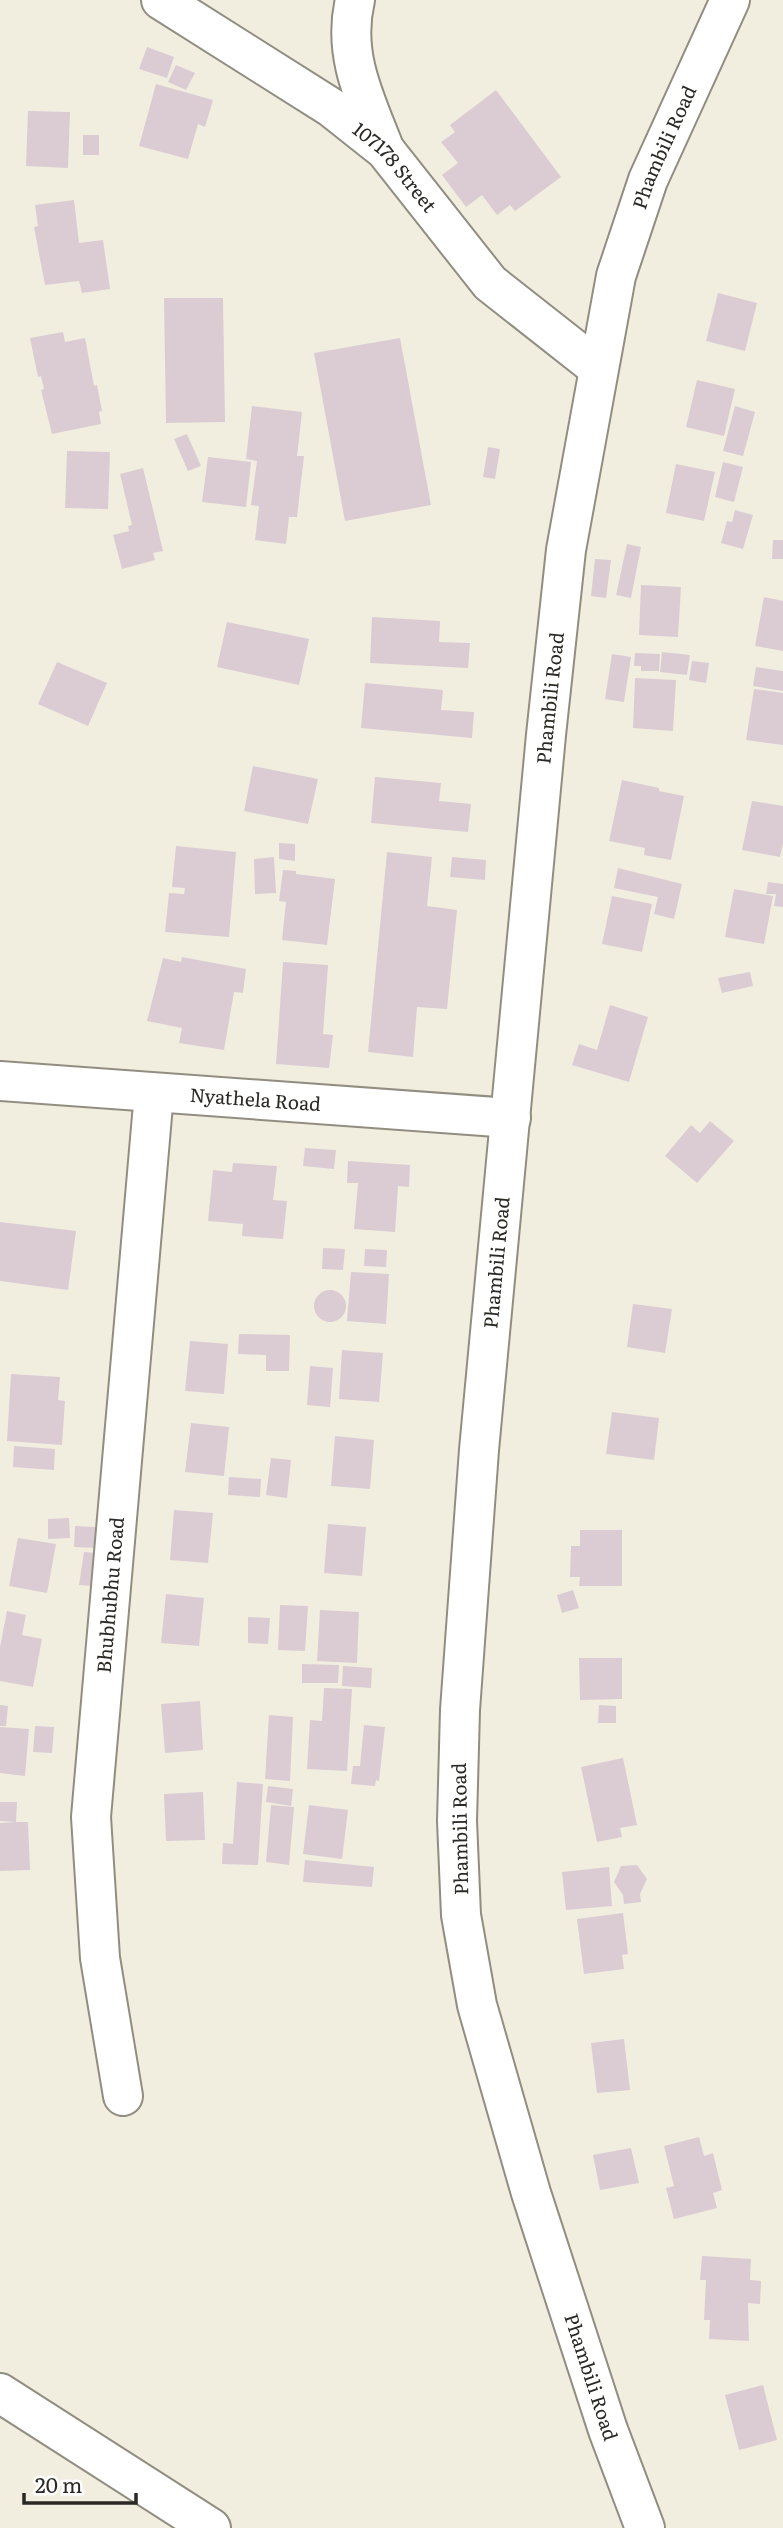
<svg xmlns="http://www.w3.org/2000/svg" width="783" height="2528" font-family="Literata,serif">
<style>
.building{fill:#dbccd4}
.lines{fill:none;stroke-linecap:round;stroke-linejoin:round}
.minor-casing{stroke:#918e81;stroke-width:42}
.minor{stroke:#fff;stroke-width:38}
.labels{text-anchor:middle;stroke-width:5;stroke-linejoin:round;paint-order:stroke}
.street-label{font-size:19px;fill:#2a2924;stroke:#fff}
</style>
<rect width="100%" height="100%" fill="#f1eee0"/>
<path class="building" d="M147 47 174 57 167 78 139 69Z
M176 65 195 73 186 90 168 82Z
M156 84 213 100 205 127 198 124 188 159 139 146Z
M496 90 561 177 515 211 510 205 497 215 482 195 466 207 442 175 458 163 441 142 455 132 450 125Z
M28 111 70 112 68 168 26 166Z
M83 135H99V155H83Z
M74 200 79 243 103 240 110 289 82 293 79 281 45 285 34 227 38 226 35 205Z
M718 293 757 303 745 351 706 341Z
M164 298H223L225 422 166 423Z
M63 332 65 342 85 338 94 386 97 385 102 411 99 412 101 424 52 434 41 390 44 389 41 376 38 377 30 338Z
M400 338 431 505 345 521 314 353Z
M697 380 735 389 724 436 686 427Z
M252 406 302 412 297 456H304L297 517H289L286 544 255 540 259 506 251 505 257 461 246 459Z
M735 406 755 412 743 456 723 451Z
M187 434 201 466 188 471 174 439Z
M488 447 500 449 495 479 483 477Z
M67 451 110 452 108 509 65 508Z
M208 457 251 462 246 507 202 502Z
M723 462 743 467 734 502 715 497Z
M676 464 715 472 704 521 666 513Z
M143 468 163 551 153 553 155 560 122 569 113 535 129 531 128 526 132 525 120 474Z
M735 510 753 515 743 549 721 543 727 521 732 522Z
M773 540H783V559H772Z
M627 544 641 547 631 598 616 595Z
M595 559 611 560 606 598 591 596Z
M641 585 681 587 678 637 639 635Z
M764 597 783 601V651L755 646Z
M372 617 440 621 439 642 470 643 468 668 370 663Z
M227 622 309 639 299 685 217 667Z
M662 652 690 655 687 675 660 672Z
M635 653 660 654 659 671H641V666H634Z
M612 654 631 657 624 702 605 699Z
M692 661 709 663 706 683 689 680Z
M57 662 107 683 88 726 38 704Z
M756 667 783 671V691L753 686Z
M635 678 676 680 673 731 633 728Z
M365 683 443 690 441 710 474 712 472 738 361 728Z
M754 689 783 693V745L746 740Z
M253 766 318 779 308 824 244 811Z
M375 777 441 783 439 801 471 804 468 832 371 823Z
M622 780 659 788V791L684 796 671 860 644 855 645 848 609 841Z
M752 801 783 806V843L780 857 742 850Z
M279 843 295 844V861L279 859Z
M176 846 236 852 229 937 165 932 169 893 184 894 185 888 172 887Z
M387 852 432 857 427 906 457 910 447 1009 417 1007 413 1057 368 1052Z
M274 857 276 893 255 894 254 859Z
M452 857 486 860 485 880 450 877Z
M618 868 682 884 674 919 654 914 658 897 614 888Z
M283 870 296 871V874L335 879 327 945 282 940 286 902 279 901Z
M768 882 783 884V907L774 906 776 894H766Z
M734 889 773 896 764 944 725 937Z
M612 896 652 904 642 952 602 944Z
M182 957 246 969 243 993 234 992 224 1050 179 1043 182 1028 147 1021 163 958 181 962Z
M283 962 328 965 323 1034 333 1035 329 1068 276 1064Z
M750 972 753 986 722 993 718 978Z
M610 1005 648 1017 629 1082 572 1065 579 1044 597 1050Z
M710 1121 734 1141 697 1183 665 1156 691 1125 700 1133Z
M305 1148 336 1150 334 1169 303 1166Z
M348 1161 410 1165 409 1187 398 1186 395 1232 354 1229 358 1183H347Z
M233 1163 277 1166 273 1200 287 1201 283 1239 242 1236 243 1224 208 1221 213 1170 232 1172Z
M0 1222 76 1231 68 1290 0 1281Z
M323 1248 345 1249 343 1270 322 1269Z
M365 1249 387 1250 386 1267 364 1266Z
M351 1272 389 1274 386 1324 347 1321Z
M314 1306a16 16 0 1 1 32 0a16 16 0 1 1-32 0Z
M633 1304 672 1309 665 1353 627 1347Z
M239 1334 290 1335 289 1371H266V1355L238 1354Z
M190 1341 228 1344 224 1394 185 1391Z
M342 1350 383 1353 379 1402 339 1399Z
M310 1366 333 1368 330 1407 307 1405Z
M11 1374 60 1377 58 1400 65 1401 62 1445 7 1441Z
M612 1412 659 1418 654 1460 606 1454Z
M191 1423 229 1427 224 1476 185 1472Z
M335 1436 374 1440 370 1489 331 1486Z
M14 1446 55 1449 54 1470 13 1467Z
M271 1458 291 1460 287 1498 266 1495Z
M229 1477 261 1479 260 1497 228 1495Z
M174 1510 213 1513 208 1563 170 1560Z
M69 1518 70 1538 48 1539V1519Z
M328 1524 366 1527 362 1576 324 1573Z
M75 1526 95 1527V1548L74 1547Z
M580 1530H622V1586H579L580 1577H570L571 1546H580Z
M18 1538 56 1544 47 1593 9 1586Z
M84 1552 96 1553 92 1586 79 1585Z
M573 1590 579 1608 562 1613 557 1595Z
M166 1594 204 1598 199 1646 161 1643Z
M280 1605 308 1606 305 1651 278 1650Z
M320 1610 359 1612 357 1663 317 1661Z
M7 1611 26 1615 22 1635 42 1639 33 1687 0 1681V1647Z
M248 1617 270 1618 268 1644 248 1643Z
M579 1658H622V1699L580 1700Z
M302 1664 339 1665 338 1683H302Z
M343 1666 372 1668 371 1688 342 1686Z
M324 1688 352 1689 347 1771 307 1769 310 1720 322 1721Z
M200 1701 203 1750 165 1753 161 1704Z
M0 1705 8 1706 6 1726H0Z
M599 1705 616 1706V1723H598Z
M269 1715 293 1717 290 1781 265 1779Z
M364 1725 385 1727 379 1781 376 1780 375 1786 351 1784 353 1766H360Z
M35 1726 54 1727 52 1753 33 1752Z
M0 1727 29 1729 25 1776 0 1773Z
M623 1758 637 1825 620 1828 622 1837 597 1842 581 1767Z
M237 1782 263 1784 258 1865 222 1864 223 1843 233 1844Z
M268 1786 293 1789 291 1806 266 1802Z
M203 1792 205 1840 166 1841 164 1794Z
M0 1802H17L16 1822 0 1821Z
M271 1805 294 1807 289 1865 266 1862Z
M309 1805 348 1810 342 1859 303 1854Z
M16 1822H28L30 1870 0 1871V1823Z
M305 1860 374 1867 372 1887 303 1882Z
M637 1865 647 1879 640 1894 641 1902 624 1904 623 1895 614 1882 621 1866Z
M609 1867 612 1906 566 1910 562 1872Z
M623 1913 628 1954 622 1955 624 1969 584 1974 577 1919Z
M624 2039 630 2090 597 2093 591 2043Z
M699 2137 704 2156 713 2153 722 2190 713 2193 717 2208 674 2219 666 2188 674 2186 664 2146Z
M631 2148 639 2183 600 2190 593 2155Z
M702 2256 751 2259 750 2280 761 2281 760 2304 748 2303 749 2341 709 2339 710 2320H704L706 2280H700Z
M763 2385 777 2440 739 2450 725 2395Z"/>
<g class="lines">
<g class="minor-casing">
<g id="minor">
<path id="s1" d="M161 0 332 108 385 150 490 283 598 368"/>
<path d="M355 0C342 54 365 99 384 148"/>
<path id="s2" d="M0 1081 511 1118"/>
<path id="s3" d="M123 2096 100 1958 91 1817 154 1093"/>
<path d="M0 2393 211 2528"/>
<path id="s4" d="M645 2528 608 2430 531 2193 477 2005 461 1915 457 1821 460 1710 479 1450 546 735 566 550 616 276 648 180 730 0"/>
</g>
</g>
<use href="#minor" class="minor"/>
</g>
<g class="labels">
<g class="street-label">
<text dy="7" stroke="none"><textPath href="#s4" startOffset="2427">Phambili Road</textPath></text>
<text dy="7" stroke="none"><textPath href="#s1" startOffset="289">107178 Street</textPath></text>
<text dy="7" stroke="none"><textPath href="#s4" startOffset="1862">Phambili Road</textPath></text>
<text dy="7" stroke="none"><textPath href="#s2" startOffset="256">Nyathela Road</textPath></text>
<text dy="7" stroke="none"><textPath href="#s4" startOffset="1295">Phambili Road</textPath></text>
<text dy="7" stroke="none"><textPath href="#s3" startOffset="504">Bhubhubhu Road</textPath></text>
<text transform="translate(460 1829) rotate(-91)" y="7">Phambili Road</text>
<text transform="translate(591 2377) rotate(72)" y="7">Phambili Road</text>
</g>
</g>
<path d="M24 2493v10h112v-10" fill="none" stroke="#2a2924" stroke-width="3.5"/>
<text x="35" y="2493" font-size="21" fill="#2a2924" stroke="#ffffff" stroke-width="5" paint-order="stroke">20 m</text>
</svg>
